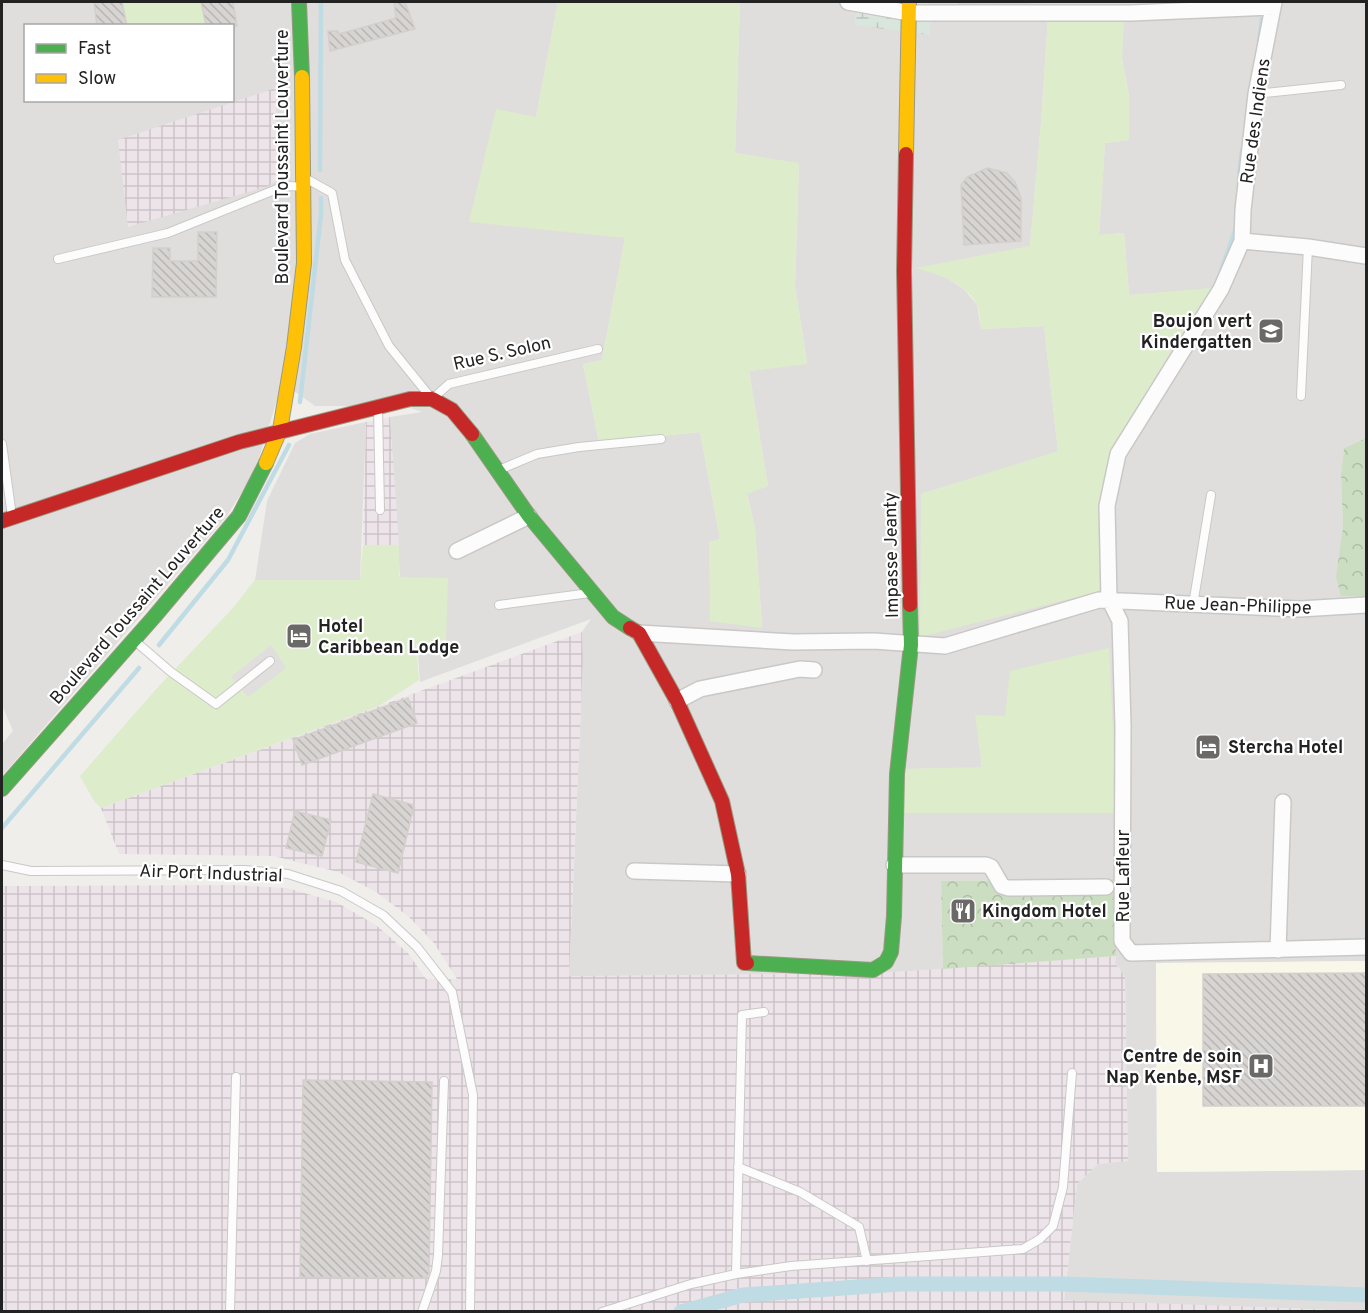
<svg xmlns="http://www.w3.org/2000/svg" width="1368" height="1313" font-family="Overpass,sans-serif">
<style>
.residential{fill:#dfdedc;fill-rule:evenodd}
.industrial{fill:url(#industrial-grid)}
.education{fill:#f8f7e8}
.grass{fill:#ddeccb}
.forest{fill:url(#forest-crowns)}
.wetland{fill:url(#wetland-marsh)}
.parking{fill:#e0dfde}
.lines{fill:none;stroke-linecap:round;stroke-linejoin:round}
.stream{stroke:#bfdbe3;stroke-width:4.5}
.canal{stroke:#bfdbe3;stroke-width:15}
.building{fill:url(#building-back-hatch);stroke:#d3d0cc;stroke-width:1.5}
.lane-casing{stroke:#c9c8c7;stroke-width:10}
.street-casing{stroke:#c9c8c7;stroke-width:18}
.fast-casing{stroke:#999a82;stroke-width:16}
.slow-casing{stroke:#999a82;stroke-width:16}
.jam-casing{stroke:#999a82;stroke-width:16}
.lane{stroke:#fdfcfc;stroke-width:8}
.street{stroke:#fdfcfc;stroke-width:15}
.fast{stroke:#4caf50;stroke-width:14}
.slow{stroke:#ffc107;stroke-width:14}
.jam{stroke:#c62828;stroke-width:14}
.labels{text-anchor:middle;stroke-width:4.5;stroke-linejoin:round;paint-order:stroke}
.street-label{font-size:18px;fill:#222;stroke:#fff}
.poi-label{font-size:18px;font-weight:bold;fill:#222;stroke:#fff;text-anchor:start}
</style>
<defs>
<pattern id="industrial-grid" width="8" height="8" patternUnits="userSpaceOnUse" patternTransform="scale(1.5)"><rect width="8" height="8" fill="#ede4e9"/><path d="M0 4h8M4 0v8" fill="none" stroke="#cbc3c8"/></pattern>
<pattern id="forest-crowns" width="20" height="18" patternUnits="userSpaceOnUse" patternTransform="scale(1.5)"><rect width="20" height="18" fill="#cbdec1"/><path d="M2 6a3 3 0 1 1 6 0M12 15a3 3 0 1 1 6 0" fill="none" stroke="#aebea6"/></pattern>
<pattern id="wetland-marsh" width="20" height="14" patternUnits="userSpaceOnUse" patternTransform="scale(1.5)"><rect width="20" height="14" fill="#d9e6de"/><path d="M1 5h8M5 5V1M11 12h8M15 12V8" fill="none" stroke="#bac5be"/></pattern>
<pattern id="building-back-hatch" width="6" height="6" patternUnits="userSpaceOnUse" patternTransform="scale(1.5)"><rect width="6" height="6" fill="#d7d4d2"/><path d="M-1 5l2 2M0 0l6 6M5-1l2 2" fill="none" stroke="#b8b6b4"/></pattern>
</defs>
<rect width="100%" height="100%" fill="#f0eeeb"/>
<path class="residential" d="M2 2H558L536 117 625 238 602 360 583 364 599 442 700 432 720 539 709 542 762 627 755 528 747 493 768 486 749 371 807 363 795 286 799 164 735 153 740 2H956L957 6 1091 2H1366V438L1344 448 1341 473 1343 527 1341 552V596L1366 597V961L1156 963 1157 1172 1366 1170V1311L1064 1301 1077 1184 1098 1164 1128 1160 1125 977 1115 963 1113 879 941 881 943 969 882 973 569 977 583 660 582 632 591 619 420 682 417 643 446 641V578H400L390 417 422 412 404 406H315L294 391 277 400 259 458 247 484 226 517 2 776V744L13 731 2 705V503L4 502 2 483ZM1048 17H1123L1122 59 1129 95 1128 140 1105 143 1099 235 1124 233 1129 295 1210 289 1158 372 1109 457 1101 520 921 494 1058 452 1044 326 981 329 977 305 965 290 944 276 1030 246 1041 124ZM26 26H232V100H26ZM976 715 1006 717 1117 813 904 769 982 768Z
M366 422 360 580H255L267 501 295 443 310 434Z"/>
<path class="industrial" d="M276 88V181L269 186 128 227 118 140Z
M390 417 399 545H363L366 422Z
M582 632 583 660 569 976 882 973 1116 956 1115 963 1125 977 1128 1161 1098 1164 1077 1184 1064 1300 1365 1311H2V886L232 885 287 888 336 902 376 925 408 953 426 979H457L434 943 409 917 376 892 338 872 273 856 119 854 101 808Z"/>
<path class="education" d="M1366 961V1170L1157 1172 1156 963Z"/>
<path class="grass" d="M122 2H201L206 25H127Z
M558 2H740L735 153 799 163 795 286 807 364 749 371 768 486 747 494 755 528 762 628 710 621 709 542 720 539 700 432 599 442 583 364 602 360 625 238 469 222 496 109 536 117Z
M1048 17H1124L1122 59 1129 95V140L1105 143 1099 235 1124 233 1129 295 1211 288 1158 372 1109 457 1101 521V591L920 637 921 494 1058 451 1044 326 981 329C980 322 980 312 977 305 966 282 937 274 915 268L1030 246 1041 124Z
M363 545H399V577L448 578 446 640 416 643 419 680 379 706 101 808 94 801 80 776 158 687 231 610 255 580H360Z
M1109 648 1117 813H899L904 769 982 767 975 715 1005 716 1010 671Z"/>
<path class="forest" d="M957 2H1091L956 6Z
M1366 438V597L1341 596 1336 577 1343 527 1341 473 1344 448Z
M1113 879 1116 956 943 969 941 881Z"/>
<path class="wetland" d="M857 2H930V35L854 25Z"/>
<path class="parking" d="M271 645 286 668 248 697 231 677Z"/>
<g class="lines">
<path class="stream" d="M1259 41 1262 19
M320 170 321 2
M1239 178 1242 150
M1221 271 1236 228
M300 402 321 214V198
M159 645 228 560 289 445
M2 828 139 668"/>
<path class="canal" d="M681 1312 743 1295 900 1284H1064L1366 1295"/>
</g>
<path class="building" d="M94 2H122L127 26H97Z
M201 2H233L237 26H206Z
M394 2H405L415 29 330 51 328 31H338L339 34 396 18Z
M987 168 1007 173 1015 182 1021 198V241L964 245 961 185 967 177Z
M198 232H217L216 297H152L153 248H170V261H198Z
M408 698 417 723 302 765 293 740Z
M373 794 414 805 398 873 356 862Z
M295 811 331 820 322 856 286 848Z
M1366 973V1106H1203V974Z
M303 1080 432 1082 429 1273 427 1278 300 1277Z"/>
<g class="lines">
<g class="lane-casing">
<path id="lane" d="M1256 94 1341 85
M305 178 332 193 345 260 389 346 432 399 449 384 598 349
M58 259 168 233 277 189 290 186 302 187
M1301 396 1308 247
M378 407 380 510
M2 444 12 516
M499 470 537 454 579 447 661 439
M499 605 590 593
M1193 605 1211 495
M135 641 171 672 216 704 270 661
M2 865 31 871 245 870 288 874 341 891 383 915 417 947 452 992 473 1095 470 1312
M738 1167 800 1192 859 1227 867 1261
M736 1274 742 1015 764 1012
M230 1312 236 1077
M422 1312 436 1271 438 1255 444 1081
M602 1312 691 1284 736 1274 791 1266 1023 1249 1040 1239 1053 1226 1063 1187 1072 1073"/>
</g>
<g class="street-casing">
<path id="street" d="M848 2 909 13H1131L1272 7
M1274 2 1256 94 1243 210 1242 241 1221 289 1118 454 1107 506 1109 599 1120 621 1123 726 1122 941 1131 953 1366 947
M1242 241 1308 247 1366 256
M457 551 529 516
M639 633 793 642 874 641 945 646 1099 600 1300 609 1366 605
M677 701 700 689 800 669 814 670
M894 865H986L991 867 1002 886 1008 888 1106 887
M634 871 738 874
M1278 950 1283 802"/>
</g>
<g class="fast-casing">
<path id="fast" d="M299 2 302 77
M472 434 529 516 613 617 630 628
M2 789 154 617 239 516 266 463
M747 963 873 970 886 962 891 952 894 916 897 774 911 645 910 605"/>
</g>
<g class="slow-casing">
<path id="slow" d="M906 154 909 2
M266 463 280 430 294 347 304 263 302 77"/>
</g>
<g class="jam-casing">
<path id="jam" d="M906 154 904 271 910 605
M2 521 239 442 410 399H432L452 410 472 434
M630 628 639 633 677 701 722 801 738 874 744 963H747"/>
</g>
<use href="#lane" class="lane"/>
<use href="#street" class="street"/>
<use href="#fast" class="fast"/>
<use href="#slow" class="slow"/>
<use href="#jam" class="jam"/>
</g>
<defs>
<g id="school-square" transform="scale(1.35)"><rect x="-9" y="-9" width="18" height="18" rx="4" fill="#6a6968" stroke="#fff"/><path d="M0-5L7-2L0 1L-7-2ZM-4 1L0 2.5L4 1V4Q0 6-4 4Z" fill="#fff"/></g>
<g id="hotel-square" transform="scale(1.35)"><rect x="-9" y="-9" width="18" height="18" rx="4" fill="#6a6968" stroke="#fff"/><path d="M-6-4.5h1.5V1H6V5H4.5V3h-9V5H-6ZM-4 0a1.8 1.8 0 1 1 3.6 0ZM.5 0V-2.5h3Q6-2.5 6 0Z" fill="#fff"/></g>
<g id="restaurant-square" transform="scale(1.35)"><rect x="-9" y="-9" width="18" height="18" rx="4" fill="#6a6968" stroke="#fff"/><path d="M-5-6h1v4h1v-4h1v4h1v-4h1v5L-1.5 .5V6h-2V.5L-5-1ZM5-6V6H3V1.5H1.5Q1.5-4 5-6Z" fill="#fff"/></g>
<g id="hospital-square" transform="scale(1.35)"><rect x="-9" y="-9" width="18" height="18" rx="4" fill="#6a6968" stroke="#fff"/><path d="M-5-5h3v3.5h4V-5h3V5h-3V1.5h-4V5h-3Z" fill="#fff"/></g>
</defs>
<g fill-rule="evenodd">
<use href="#school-square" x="1271" y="331"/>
<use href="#hotel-square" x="299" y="636"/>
<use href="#hotel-square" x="1208" y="747"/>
<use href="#restaurant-square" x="963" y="911"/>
<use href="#hospital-square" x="1261" y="1066"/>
</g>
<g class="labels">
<g class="street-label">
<text transform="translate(1255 121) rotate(-82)" y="6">Rue des Indiens</text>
<text transform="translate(282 157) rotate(-90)" y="6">Boulevard Toussaint Louverture</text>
<text transform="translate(502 353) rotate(-13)" y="6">Rue S. Solon</text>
<text transform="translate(891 555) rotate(-91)" y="6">Impasse Jeanty</text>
<text transform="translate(137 605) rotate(-49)" y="6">Boulevard Toussaint Louverture</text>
<text transform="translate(1238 605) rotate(2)" y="6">Rue Jean-Philippe</text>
<text transform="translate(211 873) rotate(2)" y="6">Air Port Industrial</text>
<text transform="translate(1123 876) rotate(-90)" y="6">Rue Lafleur</text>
</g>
<g class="poi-label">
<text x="1252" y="327" text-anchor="end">Boujon vert<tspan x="1252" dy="21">Kindergatten</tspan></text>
<text x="318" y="632">Hotel<tspan x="318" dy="21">Caribbean Lodge</tspan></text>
<text x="1228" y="753">Stercha Hotel</text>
<text x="982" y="917">Kingdom Hotel</text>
<text x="1242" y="1062" text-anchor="end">Centre de soin<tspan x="1242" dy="21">Nap Kenbe, MSF</tspan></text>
</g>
</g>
<rect width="1368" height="1313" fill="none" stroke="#222222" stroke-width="6"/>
<rect x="24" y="24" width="210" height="78" fill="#ffffff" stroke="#a7a7a7" stroke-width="1.5"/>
<rect x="36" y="44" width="30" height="9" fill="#4caf50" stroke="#a7a7a7" stroke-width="1.5"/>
<text x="78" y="54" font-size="18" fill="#222222">Fast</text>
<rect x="36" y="74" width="30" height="9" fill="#ffc107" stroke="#a7a7a7" stroke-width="1.5"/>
<text x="78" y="84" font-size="18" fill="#222222">Slow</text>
</svg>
